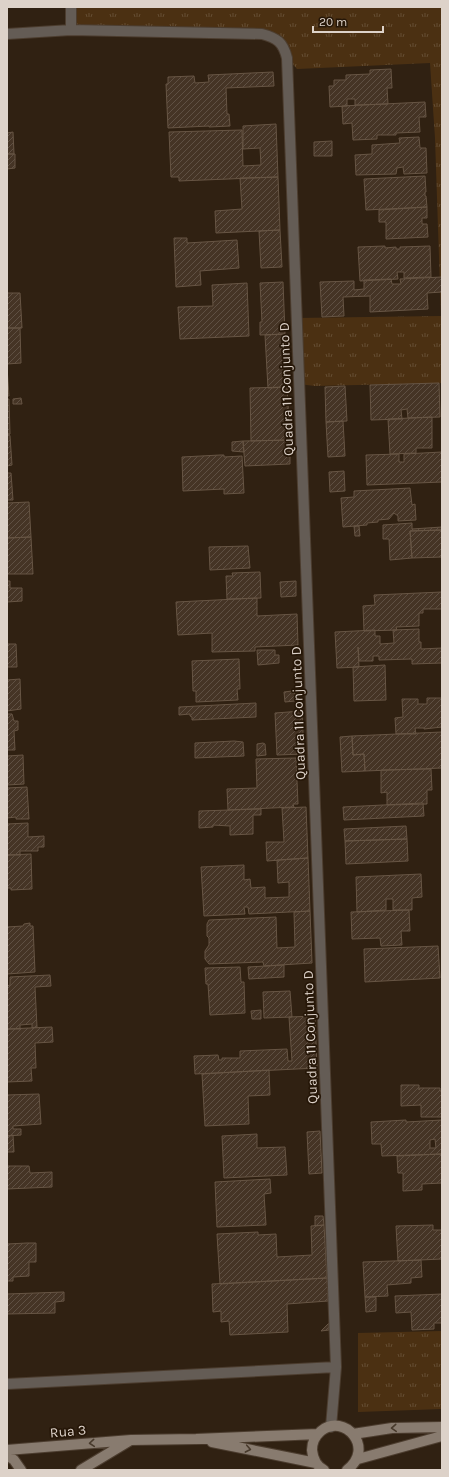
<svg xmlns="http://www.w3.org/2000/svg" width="449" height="1477" font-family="Karla,sans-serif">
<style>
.grass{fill:url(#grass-tufts)}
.building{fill:url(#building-hatch);stroke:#675544;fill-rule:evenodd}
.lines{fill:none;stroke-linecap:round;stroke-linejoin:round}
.street-casing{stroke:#4c3d2f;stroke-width:12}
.secondary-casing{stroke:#4c3d2f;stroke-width:12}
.street{stroke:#645c55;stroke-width:10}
.secondary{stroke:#887b6f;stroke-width:10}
.oneway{stroke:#483a2c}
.labels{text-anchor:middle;stroke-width:3.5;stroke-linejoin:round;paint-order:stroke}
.street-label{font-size:14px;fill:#ddd2c9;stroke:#261708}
</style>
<defs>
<pattern id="grass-tufts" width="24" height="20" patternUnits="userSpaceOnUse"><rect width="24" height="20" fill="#4b3012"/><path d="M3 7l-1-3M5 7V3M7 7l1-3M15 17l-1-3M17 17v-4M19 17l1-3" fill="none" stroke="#644d33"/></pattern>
<pattern id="building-hatch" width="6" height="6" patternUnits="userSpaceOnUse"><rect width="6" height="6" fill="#453425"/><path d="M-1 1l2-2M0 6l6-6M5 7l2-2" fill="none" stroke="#5f5043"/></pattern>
</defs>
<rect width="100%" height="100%" fill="#302112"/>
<path class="grass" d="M71 7H442V383L315 386 299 384 297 318 441 316 435 138 430 63 297 69 287 58 272 36 71 30Z
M442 1331V1409L358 1412V1333Z"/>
<path class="building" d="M391 69 392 88H387L388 104 355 105V99H347V106L330 107 329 86H334V80H346V75L370 74V70Z
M273 72 274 86 226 88 227 114H229L230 126 209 127V126L168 128 166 84H168V77L194 76 195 83 209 82 208 75Z
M425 102 426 117H419L420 132 396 133V135H377V139L353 140 352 123 343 124 342 106Z
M276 124 278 177 179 181V177H171L169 132 242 130 243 166 261 165 260 148 243 149V126Z
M13 132 14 154H7V133Z
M419 137 420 148H426L427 173 404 174 403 167 397 168 396 174 356 175 355 155 372 154V145L400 143 399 138Z
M332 141V156H314V142Z
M7 154H15V168L7 169Z
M425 176 426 192H425V196H426L427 207 366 210 364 179Z
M278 177 280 230 216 233 215 211 242 209 240 178Z
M427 207V218H422V224H427L428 237 386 239V222H379V210Z
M280 230 282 267 261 268 259 231Z
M174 238H187V243L237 240 239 268 200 271 201 285 176 287Z
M385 246V248L396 247V249H400V247L430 246 431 277 404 278V272H397L398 279 360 281 358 247Z
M442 277V292L427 293 428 309 370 312V296L343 297 344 316 322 317 320 282 354 281V290L364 289V280L391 279 392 284H401L400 279Z
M283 282 285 334 260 335V322H262L260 283Z
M247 283 249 336 180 339 178 307 213 306 212 285Z
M7 293H20L22 328H7Z
M7 328H20L21 363 7 364Z
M285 334 287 387 268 388 265 335Z
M7 367 9 396H7Z
M439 383 440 417 408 418 407 409 401 410 402 419 371 420 370 385Z
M345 386 347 421 326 422 325 387Z
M287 387 290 440 251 441 250 388Z
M21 398 22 404H13V399Z
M7 399H9L10 434H7Z
M432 417V448H416V453L390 454 388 419Z
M343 421 345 456 328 457 326 422Z
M7 434H9L10 436 12 465 7 466Z
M290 440V464L245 466 243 441Z
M243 441 244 452 232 451V442Z
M442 452V482L367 485 366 455 399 454V462H404V454Z
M220 455H224V457L242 456 244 493 224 494V489L183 491 182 457Z
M344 471 345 491 330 492 329 472Z
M7 473H11L13 500H7Z
M410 488 412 505 415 504 416 520 398 521V516L394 513 389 519 378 520V522L367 523V525L343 527 341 498 354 497V491Z
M29 502 31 537 7 538V503Z
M412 523V529L442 527V530L410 531 412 558 390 560 389 539H383V525Z
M354 526H359L360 536H355Z
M442 530V557L412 558 410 531Z
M31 537 33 574H7V538Z
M248 546 250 568 210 570 209 547Z
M260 572 261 598 227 599 226 576H233L232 573Z
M7 581H10V588H22V601L7 602Z
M296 581V596L281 597 280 582Z
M442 592V609H423V613H419V626L396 627 397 630 364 631 363 606 375 605 374 595Z
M257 598V616L297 614 298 645 255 647V651L212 652V633L178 635 176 602Z
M419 629V642H421V649L442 648V663L412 664V659L379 660V656H373V661H359L358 647 359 667 337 668 335 632 375 630V636H380V644L394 643 393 630Z
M7 644H16L17 667H7Z
M257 650H275V655H279V663L258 665Z
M239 659 240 689H237L238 700 196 702V691H193L192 661Z
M385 665 386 700 354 701 353 667Z
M20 679 21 709 7 711V680Z
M292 691V693H295V701L285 702 284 692Z
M427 698H442V727L424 729V728H415L416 734H396L395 718 403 717 402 699H418V704H427Z
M256 703V717L192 720V717L190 716V714L179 715V707Z
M302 711 304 754 277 755 275 713Z
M7 714H12L14 721H18V730L14 731 15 750H7Z
M442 732V768L365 771 364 754 353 755 352 736Z
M352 736 353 755 364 754 365 771 342 772 340 737Z
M234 741 243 742 244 756 195 758V743Z
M263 743 265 744 266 755 257 756V744Z
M23 755 24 784 7 785V756Z
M296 758 298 804H293L294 807 228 810 227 789 257 788 256 759Z
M431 769 432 790H427V804L387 805V792L381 793V770Z
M27 787 29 819H16V817L7 818V788Z
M423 803 424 816 344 820 343 807Z
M306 807 308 858 267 861 266 842H284L282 808Z
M261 809V815H253V834L230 835V826L213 825V827L199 828V811Z
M28 823V837L44 836V847H38V851H20V855H7V824Z
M406 826 407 839 345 841 344 829Z
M407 839 408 861 346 864 345 841Z
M31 854 32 889 11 890V888H7V855Z
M308 858 310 911 249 914 248 907H244L245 914 204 916 201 867 244 865V880L250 879 251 888 265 887V898L289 897V882L278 883 277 860Z
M421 874 422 897 412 898V910H393V899H386V910L357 912 356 877Z
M409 910 410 931H401L402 945 381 946 380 938 352 939 351 912Z
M310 911 312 963 264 966 263 962 209 964 205 959V951L209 945V938L207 936V924L209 920 276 917 277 948 295 947 294 912Z
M30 923V926H33L35 972 7 974V927L23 926 24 924Z
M438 946 440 978 365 982 364 949Z
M284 965V977L249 979 248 967Z
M240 967 241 982H244L245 1013 210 1015 208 984H206L205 968Z
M50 975 51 986 35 987 37 1027 32 1028V1024L20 1025V1029H7V986L10 985V977Z
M290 991 292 1017 264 1018 263 992Z
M261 1010V1019H252L251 1011Z
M315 1016 317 1068 195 1074 194 1056 218 1055 219 1060H222V1058H240V1051L287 1049 288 1061H292L289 1017Z
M52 1027 53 1042 35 1043 36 1068H31L32 1081 7 1082V1029Z
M310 1068H317V1080H310Z
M269 1070 270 1095 248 1096 249 1124 205 1126 202 1074Z
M401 1085H419V1090L420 1088H440V1091H442V1117H421V1105L401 1106Z
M39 1094 41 1124 13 1126V1129H21V1135L7 1136V1095Z
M406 1120V1122L442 1120V1154L382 1156 381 1144H372L371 1122ZM435 1139 436 1148H430V1140Z
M320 1131 322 1173 309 1174 307 1132Z
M257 1134V1148L285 1147 287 1175 224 1178 222 1136Z
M13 1135 14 1152H7V1136Z
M442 1154V1183L422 1184V1190L403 1191V1173H398L397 1156Z
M7 1166H29L30 1173 52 1172V1187L7 1189Z
M270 1179 271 1193 264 1194 266 1225 217 1227 215 1182Z
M315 1216H323L324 1225 315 1226Z
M324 1225 327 1278 220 1284 217 1234 258 1232V1235L276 1234 277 1257 312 1255 311 1226Z
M433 1225V1230H442V1259L398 1261 396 1226Z
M27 1243H36V1262H29V1276L13 1277V1281H7V1244Z
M421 1260 422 1277 411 1278V1283L387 1285 388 1296 365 1297 363 1262Z
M327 1278 328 1301 287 1304 288 1332 230 1335 229 1321 221 1322V1311L213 1312 212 1284Z
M64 1292V1301L55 1302V1313L7 1314V1294Z
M442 1294V1323H434V1329L412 1330 411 1312 396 1313 395 1296Z
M365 1297H376V1311L366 1312Z
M329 1323V1330L321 1331Z"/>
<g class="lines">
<g class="street-casing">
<path id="street" d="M71 30V7
M7 34 71 30 262 34C277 38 283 42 287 58L336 1367 331 1427
M7 1384 336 1367"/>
</g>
<g class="secondary-casing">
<path id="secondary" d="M353 1434 392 1428 442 1427
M212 1442 316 1463
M7 1450 131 1440 196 1439 318 1434
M7 1455 14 1460 21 1470
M358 1459 442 1436
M81 1470 129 1441
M324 1470C316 1466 313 1459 312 1450 312 1442 315 1436 321 1431 344 1412 376 1448 347 1470"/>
</g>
<use href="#street" class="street"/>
<use href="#secondary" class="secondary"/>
</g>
<defs><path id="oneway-chevron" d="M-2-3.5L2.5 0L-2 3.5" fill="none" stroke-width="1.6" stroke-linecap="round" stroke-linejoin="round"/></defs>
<g class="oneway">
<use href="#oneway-chevron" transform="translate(394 1428) rotate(176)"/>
<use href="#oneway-chevron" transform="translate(92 1443) rotate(175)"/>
<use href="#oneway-chevron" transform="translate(248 1449) rotate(11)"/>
</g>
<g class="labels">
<g class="street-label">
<text transform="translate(286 389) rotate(-92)" y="5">Quadra 11 Conjunto D</text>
<text transform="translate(298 713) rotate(-92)" y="5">Quadra 11 Conjunto D</text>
<text transform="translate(310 1037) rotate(-92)" y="5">Quadra 11 Conjunto D</text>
<text transform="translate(68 1431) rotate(-5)" y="5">Rua 3</text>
</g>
</g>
<rect width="449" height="1477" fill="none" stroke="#ddd2c9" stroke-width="16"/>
<path d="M313 26v6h70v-6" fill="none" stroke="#ddd2c9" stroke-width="2"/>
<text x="319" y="26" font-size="12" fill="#ddd2c9" stroke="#261708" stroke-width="3" paint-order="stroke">20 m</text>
</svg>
